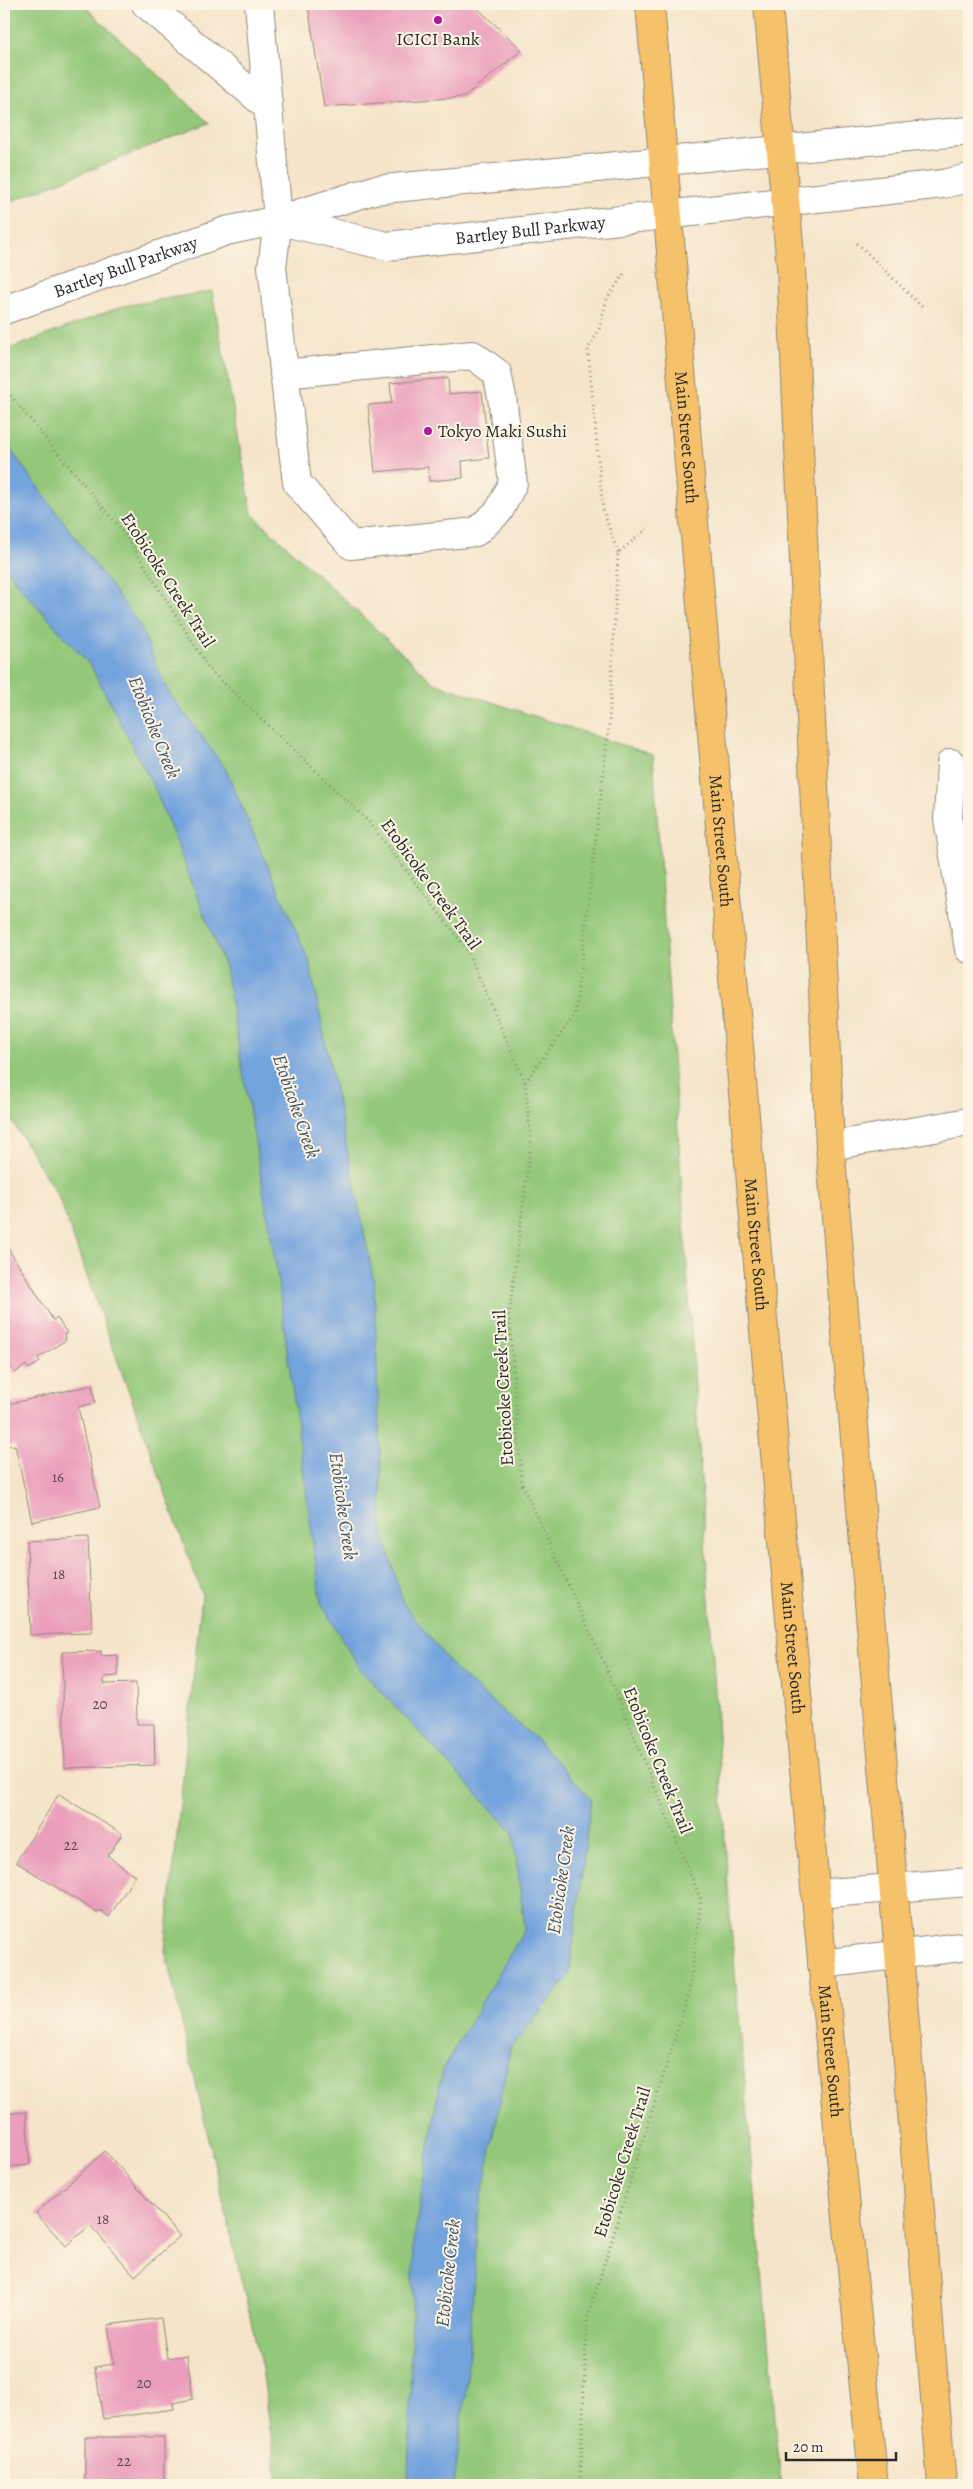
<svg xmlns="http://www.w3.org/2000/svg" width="973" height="2489" font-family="Alegreya,serif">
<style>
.green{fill:#93c779;stroke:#5f7952}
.water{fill:#73a3dd;stroke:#4f6784}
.building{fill:#ea9ebb}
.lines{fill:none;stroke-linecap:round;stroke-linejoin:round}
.minor-casing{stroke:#90887a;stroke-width:30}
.major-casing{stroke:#90887a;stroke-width:30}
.path{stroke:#90887a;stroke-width:3;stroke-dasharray:1 4;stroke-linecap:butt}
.minor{stroke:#fff;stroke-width:28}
.major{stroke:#f5c16b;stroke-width:28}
.poi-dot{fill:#b5179e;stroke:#fcf5e5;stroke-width:2}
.labels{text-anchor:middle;stroke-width:4;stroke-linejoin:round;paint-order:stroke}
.number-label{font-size:15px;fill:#5b484f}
.poi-label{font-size:18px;fill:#2b2b2b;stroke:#fcf5e5}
.street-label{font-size:18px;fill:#2b2b2b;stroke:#fcf5e5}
.water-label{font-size:19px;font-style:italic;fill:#445569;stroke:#fcf5e5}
</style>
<rect width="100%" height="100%" fill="#fcf5e5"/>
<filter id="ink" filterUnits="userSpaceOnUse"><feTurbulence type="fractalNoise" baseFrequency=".02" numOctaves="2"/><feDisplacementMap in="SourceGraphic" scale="10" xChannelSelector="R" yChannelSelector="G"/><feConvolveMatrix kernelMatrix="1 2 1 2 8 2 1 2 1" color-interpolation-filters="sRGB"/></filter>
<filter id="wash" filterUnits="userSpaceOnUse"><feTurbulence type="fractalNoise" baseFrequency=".0096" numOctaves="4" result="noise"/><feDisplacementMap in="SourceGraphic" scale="20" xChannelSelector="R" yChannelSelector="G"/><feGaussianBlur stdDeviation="1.12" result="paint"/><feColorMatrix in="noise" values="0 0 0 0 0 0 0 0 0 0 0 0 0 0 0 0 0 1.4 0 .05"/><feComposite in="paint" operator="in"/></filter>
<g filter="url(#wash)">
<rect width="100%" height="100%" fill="#f5e4c9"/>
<path class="green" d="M4 4H82L209 123 4 204Z
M212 291 252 514 434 683 653 755 730 1916 781 2485H278L262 2369 165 1950 202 1594 58 1196 4 1108V351L123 306Z"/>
<path class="water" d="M4 441 139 624 167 690 225 768 309 961 374 1282 383 1534 403 1603 456 1671 539 1742 591 1799 569 1976 510 2049 478 2216 467 2379 454 2485H408L414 2238 442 2070 525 1929 513 1832 360 1669 321 1603 275 1259 225 967 156 791 91 666 19 586 4 565Z"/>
<g id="blocks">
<path class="building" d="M312 4H473L522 50 464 97 324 107 308 5Z
M448 378 449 394 482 391 489 458 462 461 463 478 429 481 428 467 375 472 368 405 392 403 390 383Z
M6 1245 53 1320 57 1318 67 1333 64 1335 66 1340 38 1358 40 1362 29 1369 26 1365 15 1373 4 1361V1246Z
M92 1385 95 1403 78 1407 100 1507 32 1522 15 1445 8 1446 4 1427V1405Z
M88 1538 92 1633 30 1635 27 1541Z
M101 1651V1656L118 1655V1676L104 1677V1684L136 1683 137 1724H154L155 1765 65 1768 62 1652Z
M59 1794 122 1834 108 1856 135 1876 109 1917 100 1910 98 1913 16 1862Z
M26 2112 30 2165 4 2167V2114Z
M105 2151 180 2236 135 2276 90 2225 66 2246 36 2213Z
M161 2318 167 2358 187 2355 193 2399 173 2403 174 2409 103 2419 95 2367 114 2364 108 2325Z
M85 2437H164V2485H85Z"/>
</g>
</g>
<g filter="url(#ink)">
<use href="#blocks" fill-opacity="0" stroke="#90887a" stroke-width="1"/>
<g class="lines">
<g class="minor-casing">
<g id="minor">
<path d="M146 4 268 107"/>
<path d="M259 4 278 220 272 267 297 483 351 545 476 532 499 511 513 483 502 397 497 373 473 355 284 374"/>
<path id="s1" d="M280 221 387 246 943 184 969 178"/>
<path id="s2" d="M4 310 226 231 278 220 374 190 969 131"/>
<path d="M951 763 948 819 969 949"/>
<path d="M830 1146 969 1122"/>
<path d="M816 1894 969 1882"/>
<path d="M822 1964 969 1946"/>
</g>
</g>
<g class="major-casing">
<g id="major">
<path id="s3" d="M650 4C720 831 789 1659 874 2485"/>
<path d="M768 4 791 267 830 1146 904 2012 942 2485"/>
</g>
</g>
<path class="path" d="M857 243 922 307
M4 388 124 533 210 670 369 822 466 948 525 1082 531 1142 509 1316 522 1484 604 1663 701 1900 689 1993 587 2319 580 2485
M618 553 603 510 588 349 599 329 607 299 625 272
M525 1082 575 1015 609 725 618 553 647 529"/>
<use href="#minor" class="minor"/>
<use href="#major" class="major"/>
</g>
</g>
<g class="poi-dot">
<circle cx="438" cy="20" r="5"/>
<circle cx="428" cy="431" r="5"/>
</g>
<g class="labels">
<g class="number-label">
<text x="58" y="1482">16</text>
<text x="59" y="1579">18</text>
<text x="100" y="1709">20</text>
<text x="71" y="1850">22</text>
<text x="103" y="2224">18</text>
<text x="144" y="2388">20</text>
<text x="124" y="2466">22</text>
</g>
<g class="poi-label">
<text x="438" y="45">ICICI Bank</text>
<text x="438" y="437" text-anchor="start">Tokyo Maki Sushi</text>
</g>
<g class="street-label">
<text dy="6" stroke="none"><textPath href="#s1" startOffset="254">Bartley Bull Parkway</textPath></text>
<text dy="6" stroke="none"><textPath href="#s2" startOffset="129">Bartley Bull Parkway</textPath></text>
<text dy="6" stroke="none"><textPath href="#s3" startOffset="435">Main Street South</textPath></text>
<text transform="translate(168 580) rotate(57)" y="6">Etobicoke Creek Trail</text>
<text dy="6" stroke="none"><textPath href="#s3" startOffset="840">Main Street South</textPath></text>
<text transform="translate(431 884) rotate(54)" y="6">Etobicoke Creek Trail</text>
<text dy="6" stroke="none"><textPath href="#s3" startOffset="1245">Main Street South</textPath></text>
<text transform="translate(503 1388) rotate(-93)" y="6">Etobicoke Creek Trail</text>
<text dy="6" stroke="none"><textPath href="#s3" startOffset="1650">Main Street South</textPath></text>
<text transform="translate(658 1760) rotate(68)" y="6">Etobicoke Creek Trail</text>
<text dy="6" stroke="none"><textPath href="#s3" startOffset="2055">Main Street South</textPath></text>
<text transform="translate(622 2162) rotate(-73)" y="6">Etobicoke Creek Trail</text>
</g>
<g class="water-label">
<text transform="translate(155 727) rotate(68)" y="7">Etobicoke Creek</text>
<text transform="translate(297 1106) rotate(71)" y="7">Etobicoke Creek</text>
<text transform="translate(344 1506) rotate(82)" y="7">Etobicoke Creek</text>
<text transform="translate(560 1880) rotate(-82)" y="7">Etobicoke Creek</text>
<text transform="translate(447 2273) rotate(-84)" y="7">Etobicoke Creek</text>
</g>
</g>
<rect width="973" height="2489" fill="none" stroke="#fcf5e5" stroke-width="20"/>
<path d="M786 2452v8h110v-8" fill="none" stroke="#2b2b2b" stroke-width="2.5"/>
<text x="793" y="2452" font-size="15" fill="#2b2b2b" stroke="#fcf5e5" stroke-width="4" paint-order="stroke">20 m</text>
</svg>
